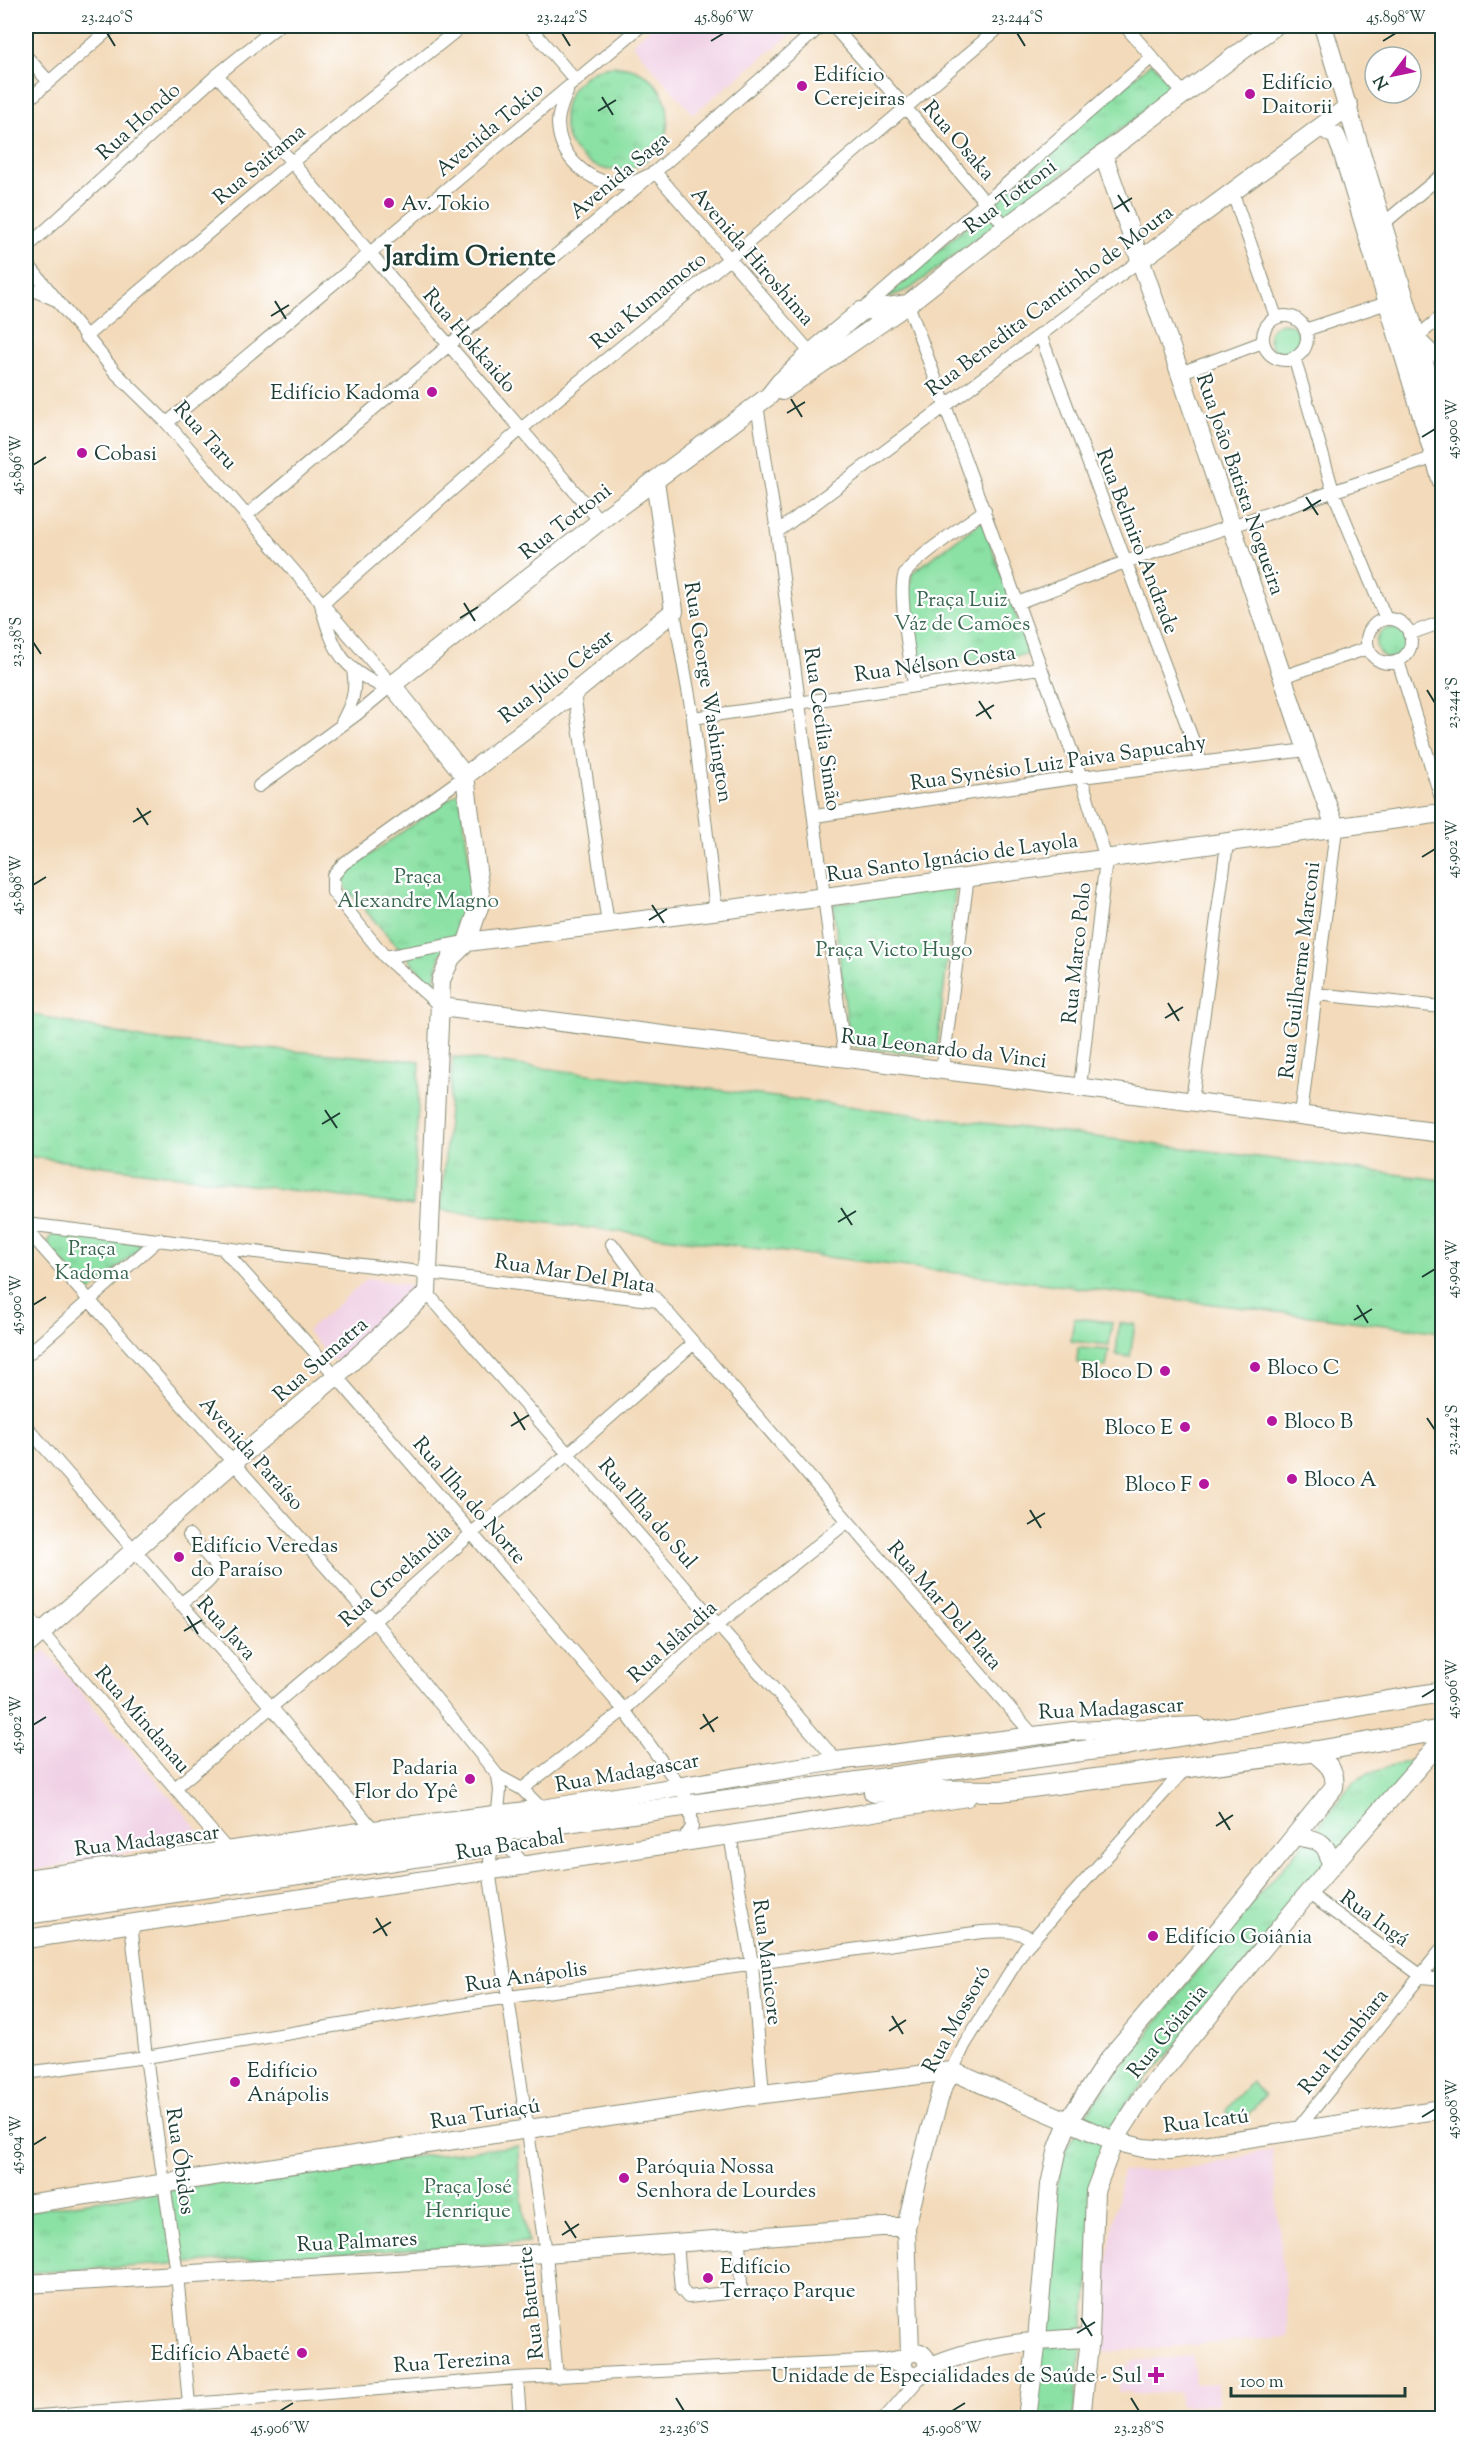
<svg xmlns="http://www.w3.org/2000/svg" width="1468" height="2444" font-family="'Sorts Mill Goudy',serif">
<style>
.built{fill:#f0d0e5}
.grass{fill:url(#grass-tufts);stroke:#558f6c;stroke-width:1.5}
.garden{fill:#8be1a4;stroke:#558f6c;stroke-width:1.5}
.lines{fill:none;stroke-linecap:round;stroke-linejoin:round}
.street-casing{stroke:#898c77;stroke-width:14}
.secondary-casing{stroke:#898c77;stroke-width:20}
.primary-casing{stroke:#898c77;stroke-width:22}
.street{stroke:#fff;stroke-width:12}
.secondary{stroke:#fff;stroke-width:18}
.primary{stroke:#fff;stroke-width:20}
.ticks{fill:none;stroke:#1f3d34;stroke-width:2}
.poi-dot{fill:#b5179e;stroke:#fff;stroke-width:2}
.labels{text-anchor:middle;stroke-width:4.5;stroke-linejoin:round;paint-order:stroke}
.poi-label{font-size:21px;fill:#1f3d34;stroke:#fff;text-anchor:start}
.street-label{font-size:21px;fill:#1f3d34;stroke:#fff}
.park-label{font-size:21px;fill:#3a6650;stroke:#fff}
.district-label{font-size:27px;font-weight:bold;fill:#1f3d34;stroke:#fff}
.neatline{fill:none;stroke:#1f3d34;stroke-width:2}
.ticks-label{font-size:15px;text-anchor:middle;fill:#1f3d34}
</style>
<defs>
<pattern id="grass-tufts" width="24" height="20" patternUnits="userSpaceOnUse" patternTransform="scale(1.5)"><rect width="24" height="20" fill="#8be1a4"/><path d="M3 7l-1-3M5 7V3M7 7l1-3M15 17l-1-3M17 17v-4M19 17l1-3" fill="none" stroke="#78c28e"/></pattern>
</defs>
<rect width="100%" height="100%" fill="#fff"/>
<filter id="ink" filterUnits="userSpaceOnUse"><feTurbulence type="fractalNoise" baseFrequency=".0167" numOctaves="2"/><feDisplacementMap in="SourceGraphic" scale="12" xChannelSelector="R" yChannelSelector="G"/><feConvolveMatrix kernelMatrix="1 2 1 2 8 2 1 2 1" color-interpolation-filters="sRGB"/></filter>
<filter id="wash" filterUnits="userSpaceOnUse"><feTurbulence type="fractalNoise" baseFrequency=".008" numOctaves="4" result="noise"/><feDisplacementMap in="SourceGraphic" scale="24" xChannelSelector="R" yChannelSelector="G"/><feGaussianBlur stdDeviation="1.35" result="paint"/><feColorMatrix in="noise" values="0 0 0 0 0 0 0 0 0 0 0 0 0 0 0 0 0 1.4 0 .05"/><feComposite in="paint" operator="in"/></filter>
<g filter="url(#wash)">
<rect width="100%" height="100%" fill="#f3daba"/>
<path class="built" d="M652 26H801L693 114 632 44Z
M368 1278 411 1285 415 1293 339 1361 333 1360 307 1331Z
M45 1650 205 1838 32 1871 26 1863V1666Z
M1272 2149 1289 2337 1103 2352 1099 2311 1122 2172 1197 2168Z
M1193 2356 1195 2384 1218 2383 1219 2404 1181 2406 1179 2392 1130 2395 1131 2391 1119 2393 1116 2367 1130 2365V2361Z"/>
<path class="grass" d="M1152 62 1174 89 910 289 884 299Z
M564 118a52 52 0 1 1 104 0a52 52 0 1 1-104 0Z
M1269 338a15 15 0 1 1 30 0a15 15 0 1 1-30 0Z
M982 521 1030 654 919 667 909 593 912 573Z
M1376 643a15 15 0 1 1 30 0a15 15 0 1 1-30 0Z
M460 791 474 900 461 927 440 954 434 987 346 889 343 874Z
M956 884 936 1056 850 1046 833 904Z
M26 1013 149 1040 420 1061 413 1206 26 1156Z
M453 1057 1442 1180V1332L441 1210Z
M55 1232 138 1243 140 1248 91 1292 51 1250 48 1240Z
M1421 1757 1127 2103 1106 2139 1073 2418H1033L1056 2187 1064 2152 1095 2101 1242 1914 1313 1833 1354 1781 1365 1775Z
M518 2146 519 2179 528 2242 26 2273V2211L353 2163Z"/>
<path class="garden" d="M1074 1318 1112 1322 1109 1345 1071 1341Z
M1119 1323 1135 1324 1130 1357 1116 1355Z
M1078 1348 1109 1350 1106 1367 1077 1363Z
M1251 2082 1265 2095 1240 2124 1225 2111Z"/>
</g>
<g filter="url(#ink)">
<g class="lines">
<g class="street-casing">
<path id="street" d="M529 26 576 81
M833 26 905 107 1006 227
M1125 26 1183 93
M26 56 49 82
M217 75 600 521
M567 92C563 102 558 112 558 123 559 158 590 185 624 184 634 184 646 176 655 172L815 358
M26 102 113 26
M1232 191 1276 317
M1384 223 1442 175
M26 248 217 75 278 26
M26 262 115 372 167 423 392 685
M26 287 54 299
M908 304 1081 777 1106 859 1080 1087
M861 311 1152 57
M1263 338a22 22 0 1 1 44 0a22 22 0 1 1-44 0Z
M1305 330 1387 303
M1040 334 1201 762
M85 337 292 162 462 26
M1417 337 1442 316
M1418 337 1442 361
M1294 357 1333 491 1386 619
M1180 373 1263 342
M757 405 777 532 845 1059
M167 423 641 26
M247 515 655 172 821 26
M777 532 1139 261
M1017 603 1125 562 1435 457
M321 605 521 429 729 259 1001 26
M322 609C336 658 345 670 392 691
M674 611 693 718 716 911
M1367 641a22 22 0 1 1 44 0a22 22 0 1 1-44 0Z
M1409 634 1442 622
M1398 661 1442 801
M1282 677 1368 648
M914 685C911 664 897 589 905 574 913 559 968 523 985 510
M574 693 608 924
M693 718 1040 668
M342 722C352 703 357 692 353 670
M465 776 343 864 333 876V892L385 957 465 942
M259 786 357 714 387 689
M815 816 1081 777 1307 750
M385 957 441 1007
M1316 994 1442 1007
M942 1071 968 877
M1192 1101 1227 844
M1301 1115 1336 829
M26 1224 658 1301
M26 1229 374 1621 498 1776 522 1789 542 1809
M612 1244 635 1275 1033 1735
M222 1248 336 1376 624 1710 679 1785 690 1805 692 1827 682 1842
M427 1293 837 1761
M26 1356 159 1239
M26 1426 272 1708 374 1830
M180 1604C192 1594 213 1583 217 1567L189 1535
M26 1614 229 1852
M176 1787 374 1621 472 1533 569 1453 694 1343
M522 1789 624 1710 718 1624 847 1522
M497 1819 500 1791 498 1776
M730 1835 752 1964 763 2094
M501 1839 525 1865
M492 1842 489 1870 546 2253 557 2377
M1308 1893 1423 1977 1442 1979
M131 1924 146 2057 177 2274 189 2404
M952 2071 965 2044 1025 1948 1185 1769
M26 2073 146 2057 509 1997 982 1932C999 1931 1017 1929 1032 1939
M1296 2131 1442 1949
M677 2243 681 2289 688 2297 726 2293 741 2285 739 2238
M884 2361 905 2369
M517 2378 520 2418
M26 2417 517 2378 883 2360 907 2355
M885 2418 923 2374"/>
</g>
<g class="secondary-casing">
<path id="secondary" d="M1323 26 1442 422
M1321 127 1336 136 1342 151 1442 482
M1103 154 1180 373 1307 750 1336 829
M1139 261 1349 106
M782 391 908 304 1006 227 1275 26
M465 776 574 693 674 611 655 481
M467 942 825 897 1442 813
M441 1007 1442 1133
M26 1646 234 1462 336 1376 427 1293 441 980 451 958 467 942 481 901 465 776 392 685 600 521 769 396 780 382 811 353 861 311 908 304
M1295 1836C1319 1840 1328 1841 1331 1867
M26 1879 374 1830 542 1809 837 1761 1073 1731 1198 1726
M26 1939 730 1835 967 1797
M26 2204 763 2094 952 2071 1114 2141 1143 2148 1169 2150 1442 2109
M26 2284 546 2253 881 2227H906
M903 2364a12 12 0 1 1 24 0a12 12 0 1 1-24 0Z
M910 2353 906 2227 929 2133 942 2089 952 2071
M927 2368C977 2345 1035 2340 1090 2338
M1027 2418 1037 2340 1050 2185 1058 2148 1069 2120 1107 2061 1222 1926 1334 1787C1337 1769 1325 1762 1312 1751
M1081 2418 1090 2338 1095 2191 1114 2141 1143 2096 1308 1893 1442 1740"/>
</g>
<g class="primary-casing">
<path id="primary" d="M874 1792 903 1790 1000 1791 1317 1751 1442 1730
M360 1846 374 1837 395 1828
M26 1895 154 1876 351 1852 1125 1745 1442 1692
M26 1914 503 1844"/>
</g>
<use href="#street" class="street"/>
<use href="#secondary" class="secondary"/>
<use href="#primary" class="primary"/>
</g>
</g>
<path class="ticks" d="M107 33 115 46M562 33 570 46M1017 33 1025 46M711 41 724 33M1383 41 1396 33M602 97 613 115M598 111 616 100M1118 195 1129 212M1114 209 1132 198M275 301 286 319M271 316 289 305M791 399 802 417M787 413 805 402M1422 437 1435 429M33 465 46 457M1306 497 1318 515M1303 511 1321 500M464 603 475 621M460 618 478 607M33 642 41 654M1427 690 1435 703M979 701 991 719M976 716 994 705M137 808 148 825M133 822 151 811M1422 857 1435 849M33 885 46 877M652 905 664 923M649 920 667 909M1168 1003 1179 1021M1165 1018 1183 1007M325 1110 337 1128M322 1124 340 1113M841 1208 852 1225M838 1222 856 1211M1422 1277 1435 1269M33 1305 46 1297M1357 1305 1368 1323M1354 1320 1372 1309M514 1412 525 1430M1427 1418 1435 1430M511 1426 529 1415M1030 1510 1041 1528M1027 1524 1045 1513M187 1616 198 1634M184 1631 202 1620M1422 1697 1435 1689M703 1714 714 1732M33 1725 46 1717M700 1729 718 1717M1219 1812 1230 1830M1216 1826 1233 1815M376 1918 387 1936M373 1933 391 1922M892 2016 903 2034M889 2031 906 2020M1422 2117 1435 2109M33 2145 46 2137M565 2221 576 2238M562 2235 579 2224M1081 2318 1092 2336M1077 2333 1095 2322M676 2398 684 2411M1131 2398 1139 2411M280 2411 293 2403M952 2411 965 2403"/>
<g class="poi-dot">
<circle cx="802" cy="86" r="6"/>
<circle cx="1250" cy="94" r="6"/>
<circle cx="389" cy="203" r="6"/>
<circle cx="432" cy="392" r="6"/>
<circle cx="82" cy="453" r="6"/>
<circle cx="1255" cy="1367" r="6"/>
<circle cx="1165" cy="1371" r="6"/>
<circle cx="1272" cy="1421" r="6"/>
<circle cx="1185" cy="1427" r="6"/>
<circle cx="1292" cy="1479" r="6"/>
<circle cx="1204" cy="1484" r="6"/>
<circle cx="179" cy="1557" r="6"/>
<circle cx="470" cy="1779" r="6"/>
<circle cx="1153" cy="1936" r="6"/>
<circle cx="235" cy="2082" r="6"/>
<circle cx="624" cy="2178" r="6"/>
<circle cx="708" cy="2278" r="6"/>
<circle cx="302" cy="2353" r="6"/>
<path d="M1153 2366h6v6h6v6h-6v6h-6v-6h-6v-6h6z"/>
</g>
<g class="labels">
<g class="poi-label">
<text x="814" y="81">Edifício<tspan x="814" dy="24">Cerejeiras</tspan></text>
<text x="1262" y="89">Edifício<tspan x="1262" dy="24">Daitorii</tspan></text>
<text x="401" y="210">Av. Tokio</text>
<text x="420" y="399" text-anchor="end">Edifício Kadoma</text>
<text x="94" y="460">Cobasi</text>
<text x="1267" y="1374">Bloco C</text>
<text x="1153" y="1378" text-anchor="end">Bloco D</text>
<text x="1284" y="1428">Bloco B</text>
<text x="1173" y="1434" text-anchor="end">Bloco E</text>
<text x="1304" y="1486">Bloco A</text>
<text x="1192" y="1491" text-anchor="end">Bloco F</text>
<text x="191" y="1552">Edifício Veredas<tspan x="191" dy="24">do Paraíso</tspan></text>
<text x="458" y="1774" text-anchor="end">Padaria<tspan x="458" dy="24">Flor do Ypê</tspan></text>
<text x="1165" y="1943">Edifício Goiânia</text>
<text x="247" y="2077">Edifício<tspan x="247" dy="24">Anápolis</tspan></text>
<text x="636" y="2173">Paróquia Nossa<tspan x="636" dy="24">Senhora de Lourdes</tspan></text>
<text x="720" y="2273">Edifício<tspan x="720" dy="24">Terraço Parque</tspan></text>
<text x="290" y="2360" text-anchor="end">Edifício Abaeté</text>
<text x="1142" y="2382" text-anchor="end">Unidade de Especialidades de Saúde - Sul</text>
</g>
<g class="street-label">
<text transform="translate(138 121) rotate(-42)" y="7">Rua Hondo</text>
<text transform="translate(489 129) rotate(-40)" y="7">Avenida Tokio</text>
<text transform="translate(959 140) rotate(49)" y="7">Rua Osaka</text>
<text transform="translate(259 164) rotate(-40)" y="7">Rua Saitama</text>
<text transform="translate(619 175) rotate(-40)" y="7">Avenida Saga</text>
<text transform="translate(1010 196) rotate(-37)" y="7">Rua Tottoni</text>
<text transform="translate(753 256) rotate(49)" y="7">Avenida Hiroshima</text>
<text transform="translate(648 300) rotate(-39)" y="7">Rua Kumamoto</text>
<text transform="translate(1049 300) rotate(-37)" y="7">Rua Benedita Cantinho de Moura</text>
<text transform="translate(470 340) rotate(49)" y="7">Rua Hokkaido</text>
<text transform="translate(206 435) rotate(48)" y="7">Rua Taru</text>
<text transform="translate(1241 484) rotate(71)" y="7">Rua João Batista Nogueira</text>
<text transform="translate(565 521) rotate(-38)" y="7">Rua Tottoni</text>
<text transform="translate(1138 541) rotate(69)" y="7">Rua Belmiro Andrade</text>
<text transform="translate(935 663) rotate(-8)" y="7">Rua Nélson Costa</text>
<text transform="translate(556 676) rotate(-38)" y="7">Rua Júlio César</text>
<text transform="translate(709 692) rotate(81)" y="7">Rua George Washington</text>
<text transform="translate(823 729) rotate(82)" y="7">Rua Cecília Simão</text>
<text transform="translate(1058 762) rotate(-8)" y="7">Rua Synésio Luiz Paiva Sapucahy</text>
<text transform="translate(952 857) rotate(-8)" y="7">Rua Santo Ignácio de Layola</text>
<text transform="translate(1076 953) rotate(-84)" y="7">Rua Marco Polo</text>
<text transform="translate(1299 970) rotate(-83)" y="7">Rua Guilherme Marconi</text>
<text transform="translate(944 1048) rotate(7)" y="7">Rua Leonardo da Vinci</text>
<text transform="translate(575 1273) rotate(9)" y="7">Rua Mar Del Plata</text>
<text transform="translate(320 1359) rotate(-41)" y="7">Rua Sumatra</text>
<text transform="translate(252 1453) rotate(48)" y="7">Avenida Paraíso</text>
<text transform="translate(470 1500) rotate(49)" y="7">Rua Ilha do Norte</text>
<text transform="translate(648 1513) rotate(49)" y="7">Rua Ilha do Sul</text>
<text transform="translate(395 1575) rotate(-42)" y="7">Rua Groelândia</text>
<text transform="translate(945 1605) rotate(49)" y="7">Rua Mar Del Plata</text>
<text transform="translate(227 1628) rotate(48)" y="7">Rua Java</text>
<text transform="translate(672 1641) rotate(-42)" y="7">Rua Islândia</text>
<text transform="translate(1111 1708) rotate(-3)" y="7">Rua Madagascar</text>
<text transform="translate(143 1719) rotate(49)" y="7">Rua Mindanau</text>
<text transform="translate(627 1772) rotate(-10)" y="7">Rua Madagascar</text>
<text transform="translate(147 1840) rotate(-7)" y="7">Rua Madagascar</text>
<text transform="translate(510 1844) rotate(-9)" y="7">Rua Bacabal</text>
<text transform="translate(1375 1918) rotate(36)" y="7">Rua Ingá</text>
<text transform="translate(768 1962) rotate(83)" y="7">Rua Manicore</text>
<text transform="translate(526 1976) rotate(-8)" y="7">Rua Anápolis</text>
<text transform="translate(956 2019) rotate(-61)" y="7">Rua Mossoró</text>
<text transform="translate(1167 2031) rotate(-51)" y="7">Rua Gôiania</text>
<text transform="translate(1343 2041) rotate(-51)" y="7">Rua Itumbiara</text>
<text transform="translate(485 2113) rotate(-9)" y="7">Rua Turiaçú</text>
<text transform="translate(1206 2120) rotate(-7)" y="7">Rua Icatú</text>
<text transform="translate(181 2161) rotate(82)" y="7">Rua Óbidos</text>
<text transform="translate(357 2241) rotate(-3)" y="7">Rua Palmares</text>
<text transform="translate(530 2303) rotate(-96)" y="7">Rua Baturite</text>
<text transform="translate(452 2361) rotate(-4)" y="7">Rua Terezina</text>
</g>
<g class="park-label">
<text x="962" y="606">Praça Luiz<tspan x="962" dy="24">Váz de Camões</tspan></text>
<text x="418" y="883">Praça<tspan x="418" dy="24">Alexandre Magno</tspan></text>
<text x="894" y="956">Praça Victo Hugo</text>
<text x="92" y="1255">Praça<tspan x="92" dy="24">Kadoma</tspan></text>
<text x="468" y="2193">Praça José<tspan x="468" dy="24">Henrique</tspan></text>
</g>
<g class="district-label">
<text x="470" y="265">Jardim Oriente</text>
</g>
</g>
<rect width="1468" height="2444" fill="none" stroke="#fff" stroke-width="66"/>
<g transform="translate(1393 75) rotate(238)"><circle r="28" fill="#ffffff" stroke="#a5b1ae" stroke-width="1.5"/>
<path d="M0-4.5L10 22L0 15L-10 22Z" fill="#b5179e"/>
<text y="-9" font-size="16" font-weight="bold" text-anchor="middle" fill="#1f3d34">N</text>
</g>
<path d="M1231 2387v9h174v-9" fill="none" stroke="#1f3d34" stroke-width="3"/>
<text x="1240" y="2387" font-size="18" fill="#1f3d34" stroke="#ffffff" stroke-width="4.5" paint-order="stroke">100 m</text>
<rect x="33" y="33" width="1402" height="2378" class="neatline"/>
<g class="ticks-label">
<text x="107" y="22">23.240°S</text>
<text x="562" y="22">23.242°S</text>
<text x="724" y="22">45.896°W</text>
<text x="1017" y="22">23.244°S</text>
<text x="1396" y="22">45.898°W</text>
<text transform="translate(1452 429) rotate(-90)" y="5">45.900°W</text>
<text transform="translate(16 465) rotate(-90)" y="5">45.896°W</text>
<text transform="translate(16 642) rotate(-90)" y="5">23.238°S</text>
<text transform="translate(1452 703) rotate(-90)" y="5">23.244°S</text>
<text transform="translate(1452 849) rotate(-90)" y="5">45.902°W</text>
<text transform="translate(16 885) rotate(-90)" y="5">45.898°W</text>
<text transform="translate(1452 1269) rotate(-90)" y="5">45.904°W</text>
<text transform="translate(16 1305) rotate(-90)" y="5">45.900°W</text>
<text transform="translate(1452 1430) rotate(-90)" y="5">23.242°S</text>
<text transform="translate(1452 1689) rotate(-90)" y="5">45.906°W</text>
<text transform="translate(16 1725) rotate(-90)" y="5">45.902°W</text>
<text transform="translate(1452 2109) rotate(-90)" y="5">45.908°W</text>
<text transform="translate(16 2145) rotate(-90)" y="5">45.904°W</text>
<text x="280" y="2433">45.906°W</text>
<text x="684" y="2433">23.236°S</text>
<text x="952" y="2433">45.908°W</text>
<text x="1139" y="2433">23.238°S</text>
</g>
</svg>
